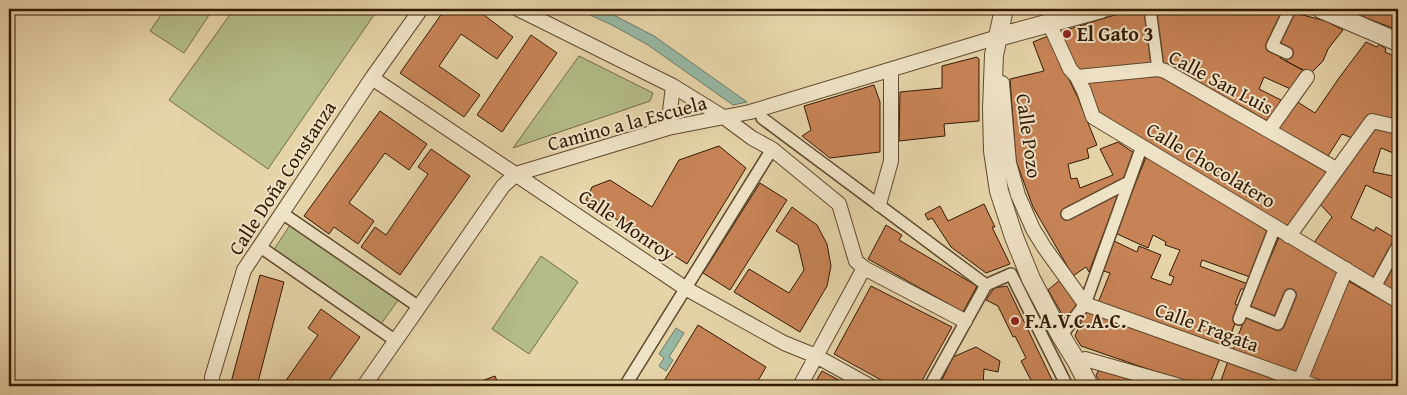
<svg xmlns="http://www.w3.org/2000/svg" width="1407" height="395" font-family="'Gentium Book Plus',serif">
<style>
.green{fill:#b4bd89;stroke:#746b46}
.water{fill:#97b8a4;stroke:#6f7864}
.building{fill:#c78356;stroke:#331904}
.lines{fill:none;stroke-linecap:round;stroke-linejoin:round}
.pedestrian-casing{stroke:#60482d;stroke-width:14}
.minor-casing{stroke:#60482d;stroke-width:16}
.tertiary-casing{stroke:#60482d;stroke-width:20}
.pedestrian{stroke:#efe3c7;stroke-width:11}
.minor{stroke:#efe3c7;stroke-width:14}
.tertiary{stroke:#efe3c7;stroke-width:18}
.poi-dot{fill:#8f2418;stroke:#efe3c7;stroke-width:2}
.labels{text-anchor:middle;stroke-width:4;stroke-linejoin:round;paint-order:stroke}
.poi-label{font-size:20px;font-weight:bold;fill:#331904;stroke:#efe3c7;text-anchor:start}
.street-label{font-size:20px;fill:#331904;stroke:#efe3c7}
</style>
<rect width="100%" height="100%" fill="#e6d4a9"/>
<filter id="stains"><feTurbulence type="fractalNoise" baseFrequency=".004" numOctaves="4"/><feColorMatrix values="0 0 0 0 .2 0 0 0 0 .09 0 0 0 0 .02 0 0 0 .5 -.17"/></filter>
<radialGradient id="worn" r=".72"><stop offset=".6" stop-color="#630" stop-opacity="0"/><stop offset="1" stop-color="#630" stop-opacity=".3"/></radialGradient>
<path class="green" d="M165 9H213L184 53 150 31Z
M234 9H378L268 169 169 100Z
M579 56 653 93 650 101 513 148Z
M290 225 399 299 381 324 273 251Z
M541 256 578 282 529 354 492 329Z"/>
<path class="water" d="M577 9H602L654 36 747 102 733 105 648 45 612 25Z
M676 328 684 333 669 357 673 360 666 371 659 366 664 358 659 354Z"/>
<path class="building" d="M445 9H476L513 37 497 59 461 34 439 66 480 95 464 117 400 73Z
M1134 9H1147L1155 64 1077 71 1060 32Z
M1153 9 1287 10 1268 46 1282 54 1280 58 1307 72 1295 91 1264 77 1259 89 1281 100 1267 124 1159 63Z
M1346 9H1398V30L1345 10Z
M1291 12 1326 21 1343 30 1328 49 1323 61 1310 74 1286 61 1291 51 1276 44Z
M531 35 557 53 502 132 477 115Z
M1048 36 1078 98 1097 145 1087 149 1089 158 1068 164 1071 179 1077 178 1080 188 1113 175 1100 149 1118 142 1134 153 1089 272 1086 267 1073 276 1033 207 1016 161 1010 79 1044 71 1033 42Z
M1366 42 1377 47 1379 44 1386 49 1385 52 1398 58V122L1369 116 1352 138 1342 134 1328 156 1278 128 1296 101 1315 113 1339 78Z
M977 57 979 59V121L944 124 945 136 899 141 900 92 942 88V66Z
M1163 76 1328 172 1287 229 1095 113 1087 82Z
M874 85 880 102V152L830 158 802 136 811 130 804 106Z
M380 111 427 144 409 170 385 153 349 203 374 221 358 244 334 227 329 234 304 216Z
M1375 125 1398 131V155L1381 148 1373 172 1398 177V201L1366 185 1351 218 1374 231 1376 227 1398 240 1373 280 1313 244 1332 217 1319 203Z
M719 146 746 168 687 264 586 200 592 187 610 180 652 207 679 160Z
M431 149 470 176 400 275 361 247 375 227 386 235 428 174 418 167Z
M1147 155 1267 231 1250 277 1202 260 1200 266 1248 284 1246 289H1241L1235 304 1241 307 1227 345 1223 349 1098 303 1110 273 1100 270 1112 240 1137 252 1139 246 1161 255 1151 278 1171 285 1174 277 1169 275 1180 250 1165 245 1166 242 1153 235 1148 248 1115 233Z
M760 183 787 200 730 290 703 273Z
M984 204 995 227H992L1010 264 986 273 951 247 932 218 928 220 925 214 940 206 948 221Z
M792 207 817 225 827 244 831 266 827 286 800 332 734 292 749 269 789 293 804 270 798 245 776 231Z
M886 225 902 235 899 240 977 286 963 312 868 259Z
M1280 235 1340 269 1299 375 1232 352 1246 315 1280 329 1248 309Z
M1398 252V291L1396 295 1379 284Z
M260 275 284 282 257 386H230Z
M1061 279 1080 305 1066 321 1048 290Z
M1348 281 1398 309V386H1333L1307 377Z
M871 286 952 327 919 386H892L834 354Z
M1007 286 1055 386H1034L1021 361 1026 358 1015 336 1013 337 998 306 986 300 994 288Z
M321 309 360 337 325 386H282L318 335 308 328Z
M1086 310 1220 358 1209 386H1197L1081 346 1075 336Z
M698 325 766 367 755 386H661Z
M976 347 1000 361 998 372 984 369 983 386H939L953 357Z
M1228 361 1288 384 1287 386H1219Z
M1099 370 1163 386H1101L1096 375Z
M822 371 850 386H813Z
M495 376 499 386H468Z"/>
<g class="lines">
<g class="pedestrian-casing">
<path id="pedestrian" d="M1150 9 1158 69
M1287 53 1272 46 1290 9
M762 118 986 285
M282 213 419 307
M1067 214 1129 182
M259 246 396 341
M986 285 1011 274 1067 386
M1375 287 1398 245
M1243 310 1278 324 1290 295
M1239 319 1275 227
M1061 336 1085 304 1142 146
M625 386 772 149
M930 386 986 285"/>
</g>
<g class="minor-casing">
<path id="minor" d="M518 9 673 86 725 118 752 138 772 149 839 204 856 261 864 268 965 321
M1049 23 1070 69 1077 77 1084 91 1093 117 1398 301
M1077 77 1158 69 1165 71 1336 169
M372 78 685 288 784 343 816 356 870 386
M993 84 1002 83 1009 163 1018 195 1033 229 1044 247 1085 304 1315 386
M668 128 673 86
M1269 130 1307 77
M879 204 891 161V70
M1289 236 1372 121 1398 127
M1077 362 1085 359 1180 386
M1300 381 1346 269
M212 386V377L244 270 372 78 421 9
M364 386 503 186 516 174 668 128 750 112 998 37
M800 386 864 268"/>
</g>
<g class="tertiary-casing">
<path id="tertiary" d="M1004 9 994 55 992 109 993 151 999 191 1014 237 1031 279 1061 336 1077 362 1089 386
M1321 9 1398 42
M998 37 1101 9"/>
</g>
<use href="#pedestrian" class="pedestrian"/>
<use href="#minor" class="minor"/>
<use href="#tertiary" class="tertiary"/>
</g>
<g class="poi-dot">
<circle cx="1067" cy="34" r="5"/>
<circle cx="1015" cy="321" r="5"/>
</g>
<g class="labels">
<g class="poi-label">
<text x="1077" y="41">El Gato 3</text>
<text x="1025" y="328">F.A.V.C.A.C.</text>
</g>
<g class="street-label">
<text transform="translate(1221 82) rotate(28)" y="7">Calle San Luis</text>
<text transform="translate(627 123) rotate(-15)" y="7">Camino a la Escuela</text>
<text transform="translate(1029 136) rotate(82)" y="7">Calle Pozo</text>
<text transform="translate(1211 165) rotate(31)" y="7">Calle Chocolatero</text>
<text transform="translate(282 178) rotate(-57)" y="7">Calle Doña Constanza</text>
<text transform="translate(627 225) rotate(34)" y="7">Calle Monroy</text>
<text transform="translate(1207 327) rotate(20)" y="7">Calle Fragata</text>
</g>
</g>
<rect width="1407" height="395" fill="none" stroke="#e6d4a9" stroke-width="30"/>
<rect x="10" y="10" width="1387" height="375" fill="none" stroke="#331904" stroke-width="2.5"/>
<rect x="15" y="15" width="1377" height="365" fill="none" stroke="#331904"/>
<rect width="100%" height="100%" filter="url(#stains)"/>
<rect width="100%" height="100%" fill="url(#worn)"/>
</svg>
